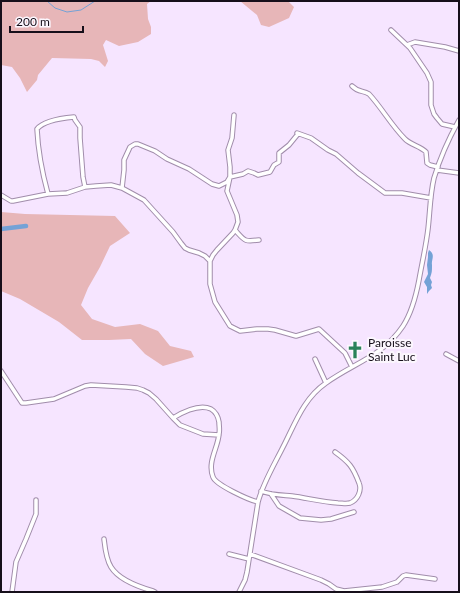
<svg xmlns="http://www.w3.org/2000/svg" width="460" height="593" font-family="Lato,sans-serif">
<style>
.green{fill:#e7b6b8}
.water{fill:#74a2d6}
.lines{fill:none;stroke-linecap:round;stroke-linejoin:round}
.stream{stroke:#74a2d6;stroke-width:1}
.river{stroke:#74a2d6;stroke-width:4.5}
.minor-casing{stroke:#a18dab;stroke-width:5.5}
.minor{stroke:#fff;stroke-width:3.5}
.labels{text-anchor:middle;stroke-width:4;stroke-linejoin:round;paint-order:stroke}
.poi-label{font-size:12px;fill:#160f1a;stroke:#fcf7fe;text-anchor:start}
</style>
<rect width="100%" height="100%" fill="#f6e5ff"/>
<path class="green" d="M1 1H151L147 4 148 19 151 27V34L138 42 119 46 106 40 103 45 108 61 105 67 99 61 91 59 52 58 38 75 37 80 27 92 20 78 12 67 1 65Z
M240 1H288L294 7 289 18 269 27 261 25 257 15Z
M1 212 25 214 115 216 130 233 110 246 100 267 88 288 81 305 92 319 115 327 140 324 158 331 170 346 191 351 194 357 163 366 145 354 131 339 109 340H82L59 322 20 299 1 291Z"/>
<path class="water" d="M429 250C436 255 431 259 432 265 432 272 432 272 430 278L432 282 431 285 432 288 429 291 427 294V287L424 282 428 274 427 265 428 257V253Z"/>
<g class="lines">
<path class="stream" d="M47 1 55 8 67 12 81 10 95 1"/>
<path class="river" d="M1 229 26 226"/>
<g class="minor-casing">
<path id="minor" d="M391 30 410 48 427 73 431 82V105L434 114 437 118 442 124 455 127
M407 45 415 42 445 47 459 51
M352 86C359 93 363 90 369 94 382 108 391 125 405 139 411 145 420 146 426 152L427 163 430 165 438 167
M234 115 232 138 228 150 230 167V177L227 191 237 215 238 222 235 230 233 233 217 250 213 255 210 261V284L215 302 230 326 240 331 257 329H268L275 330 296 336 319 329 345 353 352 367
M297 133 311 138 328 150 336 154 358 173 385 193H402L431 198
M437 170 459 173
M122 188 124 170V160L130 147 135 144H138L155 151 167 159 189 169 212 184 219 186 227 182 230 177 243 174 248 171 254 173 258 175 270 172 274 165 279 162V153L289 145 298 134
M48 194C42 172 38 151 37 129 44 120 63 118 74 117L75 120 80 127V138L83 177 85 187
M1 195 11 201H13L48 194 67 193 85 187 96 186 111 185 122 188 144 200 173 232 181 243 185 248 189 250 199 253 205 256 210 261
M235 230C245 241 244 242 259 240
M446 354 459 361
M315 359 326 383
M1 371 22 403H26L54 399 85 386 91 385 126 387 137 388 143 390 149 393 156 399 173 418C183 412 200 404 211 409 216 412 218 416 219 422 219 426 220 430 219 434 218 448 207 462 213 477 216 485 249 500 258 502
M173 418 180 425 203 434 219 435
M261 491C271 495 281 495 292 496 307 498 322 502 338 503 342 503 346 504 350 503 358 500 362 490 359 483 353 467 349 462 335 452
M271 494 279 506 300 518 321 520 331 519 354 512
M104 539C105 548 106 559 111 567 119 580 139 587 153 591L155 592
M229 554 249 559
M250 554 321 580 329 584 336 589 344 591 382 587 397 582 403 576 406 575 435 579
M12 592 16 562 26 539 36 514V500
M239 592 245 580 247 572 258 502C263 483 274 465 283 447 295 424 303 399 326 383 354 363 383 356 403 326 412 312 416 296 419 280 422 263 426 246 428 229 430 212 430 195 434 178 440 158 449 138 459 120"/>
</g>
<use href="#minor" class="minor"/>
</g>
<defs>
<g id="church-bare" transform="scale(1.38)"><path d="M-1.2-6h2.4v3.5h3.3v2.4h-3.3V6h-2.4V-.1h-3.3v-2.4h3.3Z" fill="#2a8359" stroke="#fcf7fe" stroke-width="2.5" paint-order="stroke"/></g>
</defs>
<g fill-rule="evenodd">
<use href="#church-bare" x="355" y="350"/>
</g>
<g class="labels">
<g class="poi-label">
<text x="368" y="347">Paroisse<tspan x="368" dy="14">Saint Luc</tspan></text>
</g>
</g>
<rect width="460" height="593" fill="none" stroke="#160f1a" stroke-width="4"/>
<path d="M10 26v6h73v-6" fill="none" stroke="#160f1a" stroke-width="2"/>
<text x="16" y="26" font-size="12" fill="#160f1a" stroke="#fcf7fe" stroke-width="3" paint-order="stroke">200 m</text>
</svg>
